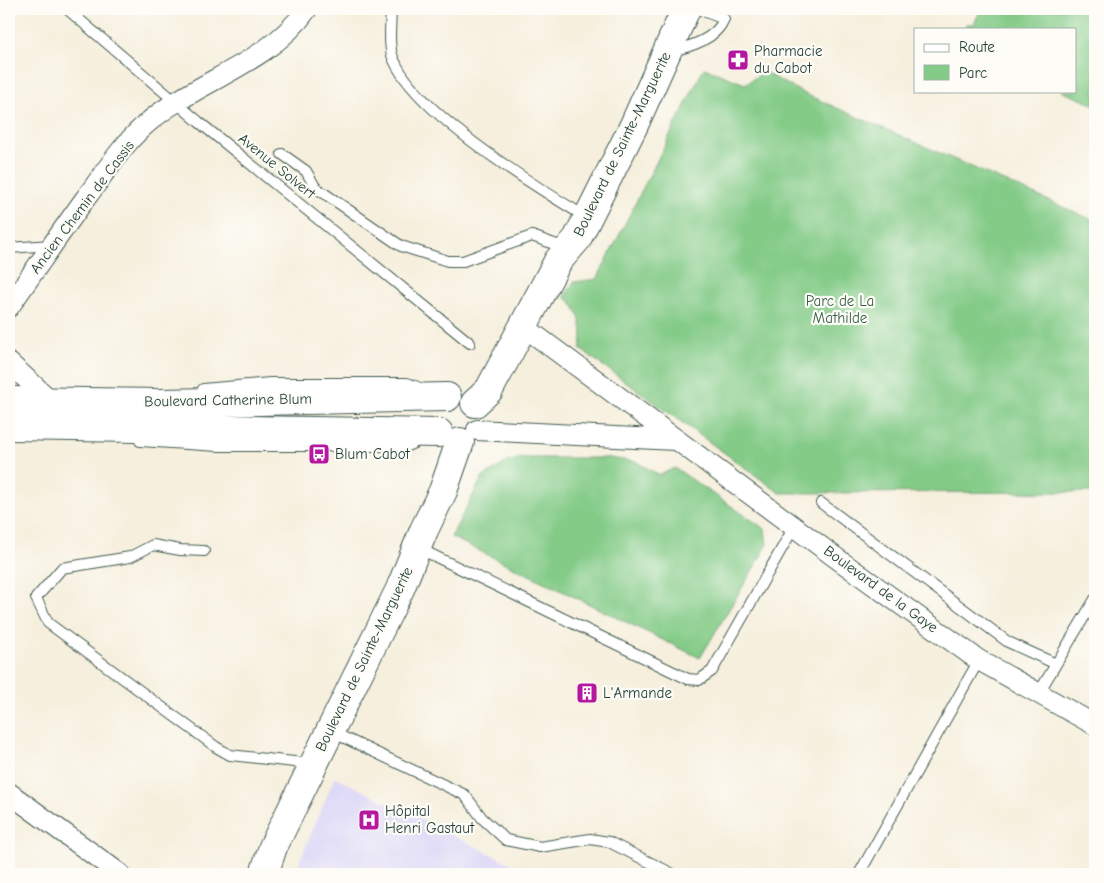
<svg xmlns="http://www.w3.org/2000/svg" width="1104" height="883" font-family="'Comic Neue',sans-serif">
<style>
.built{fill:#dbd6f7}
.green{fill:#83cb87;stroke:#51845e}
.lines{fill:none;stroke-linecap:round;stroke-linejoin:round}
.lane-casing{stroke:#3f584d;stroke-width:12}
.street-casing{stroke:#3f584d;stroke-width:22}
.secondary-casing{stroke:#3f584d;stroke-width:30}
.lane{stroke:#fff;stroke-width:10}
.street{stroke:#fff;stroke-width:20}
.secondary{stroke:#fff;stroke-width:28}
.labels{text-anchor:middle;stroke-width:4.5;stroke-linejoin:round;paint-order:stroke}
.poi-label{font-size:15px;fill:#1f3d34;stroke:#fdfcf7;text-anchor:start}
.street-label{font-size:15px;fill:#1f3d34;stroke:#fdfcf7}
.park-label{font-size:15px;fill:#386049;stroke:#fdfcf7}
</style>
<rect width="100%" height="100%" fill="#fdfcf7"/>
<filter id="ink" filterUnits="userSpaceOnUse"><feTurbulence type="fractalNoise" baseFrequency=".02" numOctaves="2"/><feDisplacementMap in="SourceGraphic" scale="10" xChannelSelector="R" yChannelSelector="G"/><feConvolveMatrix kernelMatrix="1 2 1 2 8 2 1 2 1" color-interpolation-filters="sRGB"/></filter>
<filter id="wash" filterUnits="userSpaceOnUse"><feTurbulence type="fractalNoise" baseFrequency=".0096" numOctaves="4" result="noise"/><feDisplacementMap in="SourceGraphic" scale="20" xChannelSelector="R" yChannelSelector="G"/><feGaussianBlur stdDeviation="1.12" result="paint"/><feColorMatrix in="noise" values="0 0 0 0 0 0 0 0 0 0 0 0 0 0 0 0 0 1.4 0 .05"/><feComposite in="paint" operator="in"/></filter>
<g filter="url(#wash)">
<rect width="100%" height="100%" fill="#f6efdd"/>
<path class="built" d="M335 777 531 874H294Z"/>
<path class="green" d="M981 9H1095V105L1061 91H1075V29H964L966 24H974Z
M704 68 745 84 764 72 805 94 1095 221V492L780 493 580 349C585 332 580 306 564 297L574 282 597 279Z
M521 458H610L637 462 659 475 675 468 765 529 767 546 700 658 451 537 482 478 507 462Z"/>
</g>
<g filter="url(#ink)">
<g class="lines">
<g class="lane-casing">
<path id="lane" d="M67 9 199 122 470 343
M391 9C391 22 388 42 392 55 411 110 536 187 586 217
M672 51C692 46 716 39 724 19L698 9
M282 154 306 171 315 187 401 246 448 261H463L532 236 565 248
M9 248 51 245
M203 389 270 383H407L420 388
M140 441 218 446H407L414 443
M821 503 1008 642 1056 664
M418 548 688 679 699 680 712 671 794 527
M204 551 180 550 153 545 130 557 62 568 36 598 48 623 216 747 230 755 313 764
M1038 694 1095 599
M330 731 465 795 482 818 506 840 540 847 590 839 609 842 673 874
M859 874 979 660"/>
</g>
<g class="street-casing">
<path id="street" d="M9 307C34 271 59 235 85 199 104 174 121 146 145 125 194 81 268 65 307 9
M523 326 839 560 977 659 1095 725
M9 363 51 401
M477 430 675 440
M9 793 120 874"/>
</g>
<g class="secondary-casing">
<path id="secondary" d="M9 401 161 403 447 397
M475 403 489 390 558 261 577 239 634 125 686 9
M9 426 439 433
M264 874 273 847 400 589 424 530 443 491 460 442"/>
</g>
<use href="#lane" class="lane"/>
<use href="#street" class="street"/>
<use href="#secondary" class="secondary"/>
</g>
</g>
<defs>
<g id="pharmacy-square" transform="scale(1.125)"><rect x="-9" y="-9" width="18" height="18" rx="4" fill="#b5179e" stroke="#fdfcf7"/><path d="M-2-6h4v4h4v4h-4v4h-4v-4h-4v-4h4Z" fill="#fff"/></g>
<g id="bus-square" transform="scale(1.125)"><rect x="-9" y="-9" width="18" height="18" rx="4" fill="#b5179e" stroke="#fdfcf7"/><path d="M-5-6H5V4H4V6H2V4H-2V6H-4V4H-5ZM-3.5-4V0h7V-4ZM-3.5 1.2v1.5H-2V1.2ZM2 1.2v1.5H3.5V1.2Z" fill="#fff"/></g>
<g id="building-square" transform="scale(1.125)"><rect x="-9" y="-9" width="18" height="18" rx="4" fill="#b5179e" stroke="#fdfcf7"/><path d="M-4-6H4V6H1V3H-1V6H-4ZM-2.5-4.3h1.7v1.8h-1.7ZM.8-4.3h1.7v1.8H.8ZM-2.5-1h1.7V.8h-1.7ZM.8-1h1.7V.8H.8Z" fill="#fff"/></g>
<g id="hospital-square" transform="scale(1.125)"><rect x="-9" y="-9" width="18" height="18" rx="4" fill="#b5179e" stroke="#fdfcf7"/><path d="M-5-5h3v3.5h4V-5h3V5h-3V1.5h-4V5h-3Z" fill="#fff"/></g>
</defs>
<g fill-rule="evenodd">
<use href="#pharmacy-square" x="738" y="60"/>
<use href="#bus-square" x="319" y="454"/>
<use href="#building-square" x="587" y="693"/>
<use href="#hospital-square" x="369" y="820"/>
</g>
<g class="labels">
<g class="poi-label">
<text x="754" y="56">Pharmacie<tspan x="754" dy="17">du Cabot</tspan></text>
<text x="335" y="459">Blum Cabot</text>
<text x="603" y="698">L'Armande</text>
<text x="385" y="816">Hôpital<tspan x="385" dy="17">Henri Gastaut</tspan></text>
</g>
<g class="street-label">
<text transform="translate(622 144) rotate(-64)" y="5">Boulevard de Sainte-Marguerite</text>
<text transform="translate(277 166) rotate(39)" y="5">Avenue Solvert</text>
<text transform="translate(82 207) rotate(-53)" y="5">Ancien Chemin de Cassis</text>
<text transform="translate(228 400) rotate(-1)" y="5">Boulevard Catherine Blum</text>
<text transform="translate(881 589) rotate(36)" y="5">Boulevard de la Gaye</text>
<text transform="translate(364 659) rotate(-64)" y="5">Boulevard de Sainte-Marguerite</text>
</g>
<g class="park-label">
<text x="840" y="306">Parc de La<tspan x="840" dy="17">Mathilde</tspan></text>
</g>
</g>
<rect width="1104" height="883" fill="none" stroke="#fdfcf7" stroke-width="30"/>
<rect x="914" y="28" width="162" height="65" fill="#fdfcf7" stroke="#a4b0a9"/>
<rect x="924" y="44" width="25" height="8" fill="#ffffff" stroke="#a4b0a9"/>
<text x="959" y="52" font-size="15" fill="#1f3d34">Route</text>
<rect x="924" y="65" width="25" height="15" fill="#83cb87" stroke="#a4b0a9"/>
<text x="959" y="78" font-size="15" fill="#1f3d34">Parc</text>
</svg>
